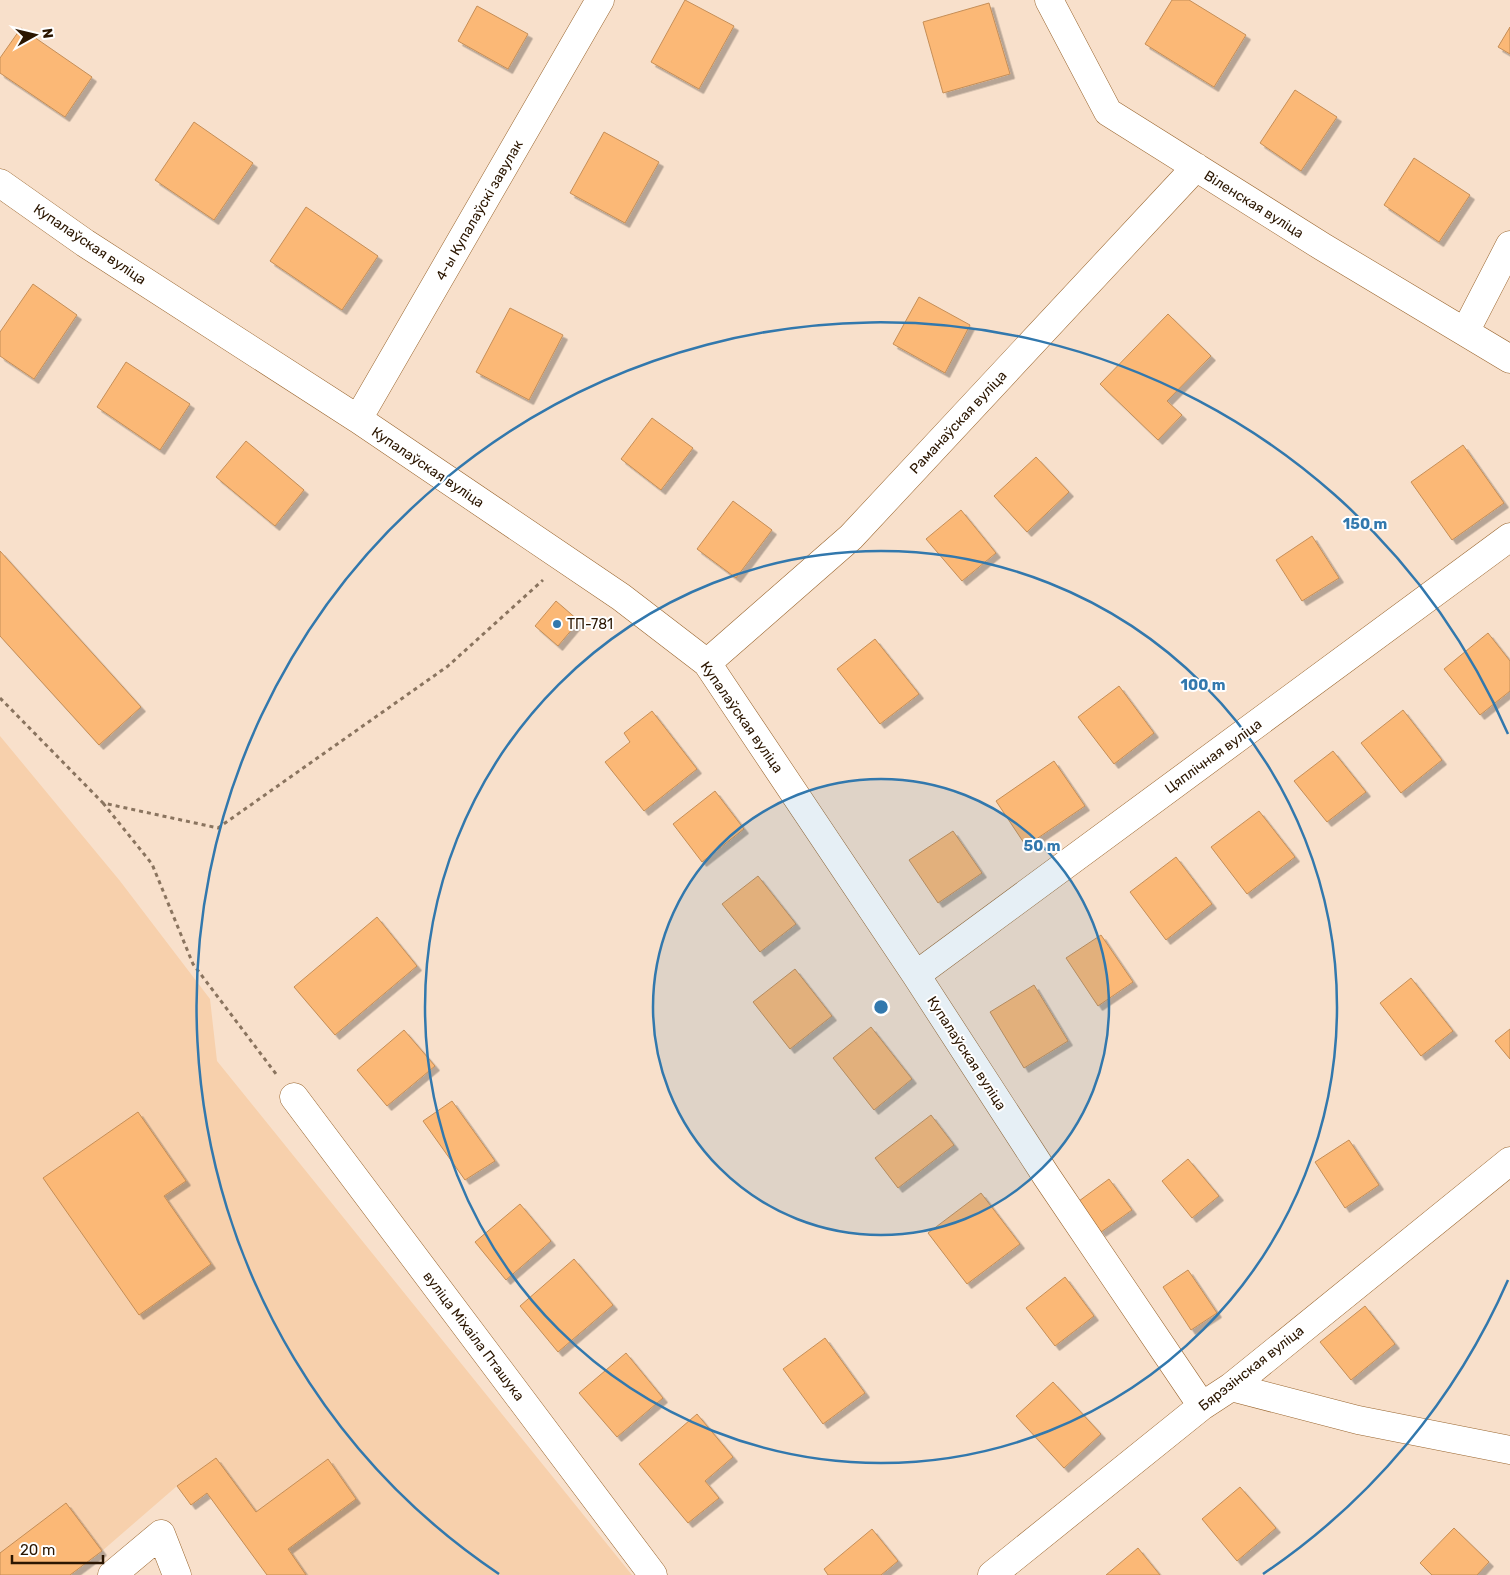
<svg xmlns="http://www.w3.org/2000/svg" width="1510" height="1575" font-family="Rubik,sans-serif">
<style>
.built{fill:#f7d0ac}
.building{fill:#fbb876;stroke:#c58e57;filter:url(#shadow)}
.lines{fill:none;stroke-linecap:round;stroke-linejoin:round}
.minor-casing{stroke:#99652e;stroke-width:29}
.path{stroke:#8a745f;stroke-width:3;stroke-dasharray:4 4;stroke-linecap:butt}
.minor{stroke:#fff;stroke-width:28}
.ring{fill:none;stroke:#3278ad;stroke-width:2.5}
.poi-dot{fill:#3278ad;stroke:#fff;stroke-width:2}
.labels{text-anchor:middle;stroke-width:4;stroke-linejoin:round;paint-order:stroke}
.street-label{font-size:14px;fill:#2b1601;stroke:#fff}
.poi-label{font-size:14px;fill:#2b1601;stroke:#fff;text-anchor:start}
.centre{fill:#3278ad;stroke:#fff;stroke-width:2.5}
.ring-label{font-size:15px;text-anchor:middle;font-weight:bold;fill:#3278ad;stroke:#fff;stroke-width:4;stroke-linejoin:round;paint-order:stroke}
</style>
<defs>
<filter id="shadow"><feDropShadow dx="4.5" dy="4.5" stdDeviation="0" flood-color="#0004"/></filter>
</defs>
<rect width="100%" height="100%" fill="#f8e0cb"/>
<path class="built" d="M0 736 120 881 210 999 217 1061 632 1575H267L207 1493 191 1505 177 1486 102 1551 70 1575H0Z"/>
<path class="building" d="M685 0 734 26 699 89 651 62Z
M1172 0H1189L1246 35 1214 87 1145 44Z
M989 3 1010 74 943 93 923 22Z
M477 6 528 34 508 69 458 41Z
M1510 27V54L1498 47Z
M21 28 92 77 65 117 0 73V58Z
M1295 90 1337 117 1301 171 1260 143Z
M194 122 253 163 214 220 155 180Z
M604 132 659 162 625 223 570 193Z
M1414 158 1470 195 1439 242 1384 205Z
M306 207 378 256 342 310 270 261Z
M33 284 77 315 34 379 0 356V332Z
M919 297 970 325 945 373 893 344Z
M510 308 563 335 529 400 476 372Z
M1168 314 1211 356 1167 401 1182 415 1158 440 1100 384Z
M126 362 190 404 160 450 97 407Z
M652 418 693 448 661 490 621 459Z
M246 441 304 490 275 526 216 477Z
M1463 445 1504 503 1452 540 1411 482Z
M1036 457 1069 492 1027 532 994 496Z
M733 501 772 530 736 578 697 549Z
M961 510 996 553 962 581 926 539Z
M1312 536 1339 578 1302 601 1276 560Z
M0 551 141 707 99 745 0 636Z
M556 601 579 621 558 646 535 626Z
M1488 633 1510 661V691L1480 715 1444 669Z
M875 639 919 694 880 724 837 669Z
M1119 686 1154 733 1114 764 1078 717Z
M1403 710 1442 760 1401 793 1361 743Z
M652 711 697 769 644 811 605 762 630 742 624 733Z
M1333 751 1366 792 1327 822 1294 781Z
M1054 761 1085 806 1026 846 996 801Z
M715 791 744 829 702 862 673 824Z
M1259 811 1295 857 1247 894 1211 847Z
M953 831 982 873 938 903 909 860Z
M1176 857 1212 904 1166 940 1130 892Z
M758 876 796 924 760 952 722 904Z
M377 917 417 966 335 1035 294 987Z
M1101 935 1133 982 1098 1006 1066 958Z
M795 969 832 1016 790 1049 753 1002Z
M1411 978 1453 1031 1421 1056 1380 1003Z
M1034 985 1068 1041 1024 1068 990 1012Z
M871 1027 912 1079 874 1110 833 1058Z
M1510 1029V1059L1495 1041Z
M404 1030 435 1066 387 1106 357 1070Z
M452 1101 495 1161 465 1180 423 1121Z
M138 1112 186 1181 164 1196 211 1264 139 1315 43 1178Z
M931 1115 954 1145 898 1188 875 1158Z
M1349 1140 1379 1185 1345 1208 1315 1162Z
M1188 1159 1219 1196 1192 1218 1162 1181Z
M1109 1179 1132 1210 1101 1232 1079 1201Z
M981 1193 1020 1244 967 1284 928 1233Z
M520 1204 551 1241 506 1280 475 1242Z
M574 1259 613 1305 558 1352 520 1306Z
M1188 1270 1217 1313 1191 1330 1163 1287Z
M1065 1277 1094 1316 1055 1346 1026 1308Z
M1365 1306 1395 1344 1351 1380 1320 1342Z
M825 1338 865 1393 823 1424 783 1369Z
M626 1353 663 1398 617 1437 579 1393Z
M1053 1382 1101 1434 1064 1468 1016 1416Z
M697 1414 733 1457 705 1481 719 1498 688 1523 639 1464Z
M216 1458 256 1512 328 1459 356 1499 288 1549 306 1575H267L207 1493 191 1505 177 1486Z
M1240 1487 1276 1528 1237 1561 1202 1519Z
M66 1503 102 1551 70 1575H0V1553Z
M1454 1528 1489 1562 1477 1575H1432L1420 1563Z
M872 1529 898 1561 881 1575H828L824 1569Z
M1138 1548 1160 1575H1106Z"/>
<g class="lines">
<g class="minor-casing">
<path id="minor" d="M1049 0 1108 112 1323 247 1510 359
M0 183 85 243 358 419 621 597 707 663 916 975 1047 1177 1202 1406
M1465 332 1510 245
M358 419 600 0
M707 663 851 537 1196 167
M916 975 1510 537
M294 1097 653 1575
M1231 1387 1358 1420 1510 1450
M112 1575 161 1534 177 1575
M992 1575 1202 1406 1231 1387 1510 1161"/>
</g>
<path class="path" d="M0 698 103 803 218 828 448 666 543 580
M103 803 152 864 193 964 276 1074"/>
<use href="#minor" class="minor"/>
</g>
<circle cx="881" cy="1007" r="228" fill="#3278ad" fill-opacity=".12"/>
<g class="ring">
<circle cx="881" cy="1007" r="228"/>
<circle cx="881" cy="1007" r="456"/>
<path d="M1508 1280A684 684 0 0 1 1263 1574M499 1574A684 684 0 1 1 1508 734"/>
</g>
<circle class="poi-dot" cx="557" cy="624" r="5"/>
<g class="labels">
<g class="street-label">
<text transform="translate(1254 204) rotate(32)" y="5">Віленская вуліца</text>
<text transform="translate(479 210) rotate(-60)" y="5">4-ы Купалаўскі завулак</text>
<text transform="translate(90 244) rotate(34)" y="5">Купалаўская вуліца</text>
<text transform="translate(958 422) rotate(-47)" y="5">Раманаўская вуліца</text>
<text transform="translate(428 467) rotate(34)" y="5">Купалаўская вуліца</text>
<text transform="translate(742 717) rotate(55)" y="5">Купалаўская вуліца</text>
<text transform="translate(1213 756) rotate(-36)" y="5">Цяплічная вуліца</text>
<text transform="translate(967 1053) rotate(57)" y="5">Купалаўская вуліца</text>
<text transform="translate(474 1336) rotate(53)" y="5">вуліца Міхаіла Пташука</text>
<text transform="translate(1251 1368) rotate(-38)" y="5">Бярэзінская вуліца</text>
</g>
<g class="poi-label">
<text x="567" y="629">ТП-781</text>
</g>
</g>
<circle cx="881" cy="1007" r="8" class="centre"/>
<g class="ring-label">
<text x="1365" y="529">150 m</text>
<text x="1203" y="690">100 m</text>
<text x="1042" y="851">50 m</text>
</g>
<g transform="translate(35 35) rotate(82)" stroke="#ffffff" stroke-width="4" paint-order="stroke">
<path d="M0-4L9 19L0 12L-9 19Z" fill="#2b1601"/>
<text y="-8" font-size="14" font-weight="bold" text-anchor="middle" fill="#2b1601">N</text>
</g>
<path d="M12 1555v8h91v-8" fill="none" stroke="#2b1601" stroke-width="2.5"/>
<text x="20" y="1555" font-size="15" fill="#2b1601" stroke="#ffffff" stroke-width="4" paint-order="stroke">20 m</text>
</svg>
